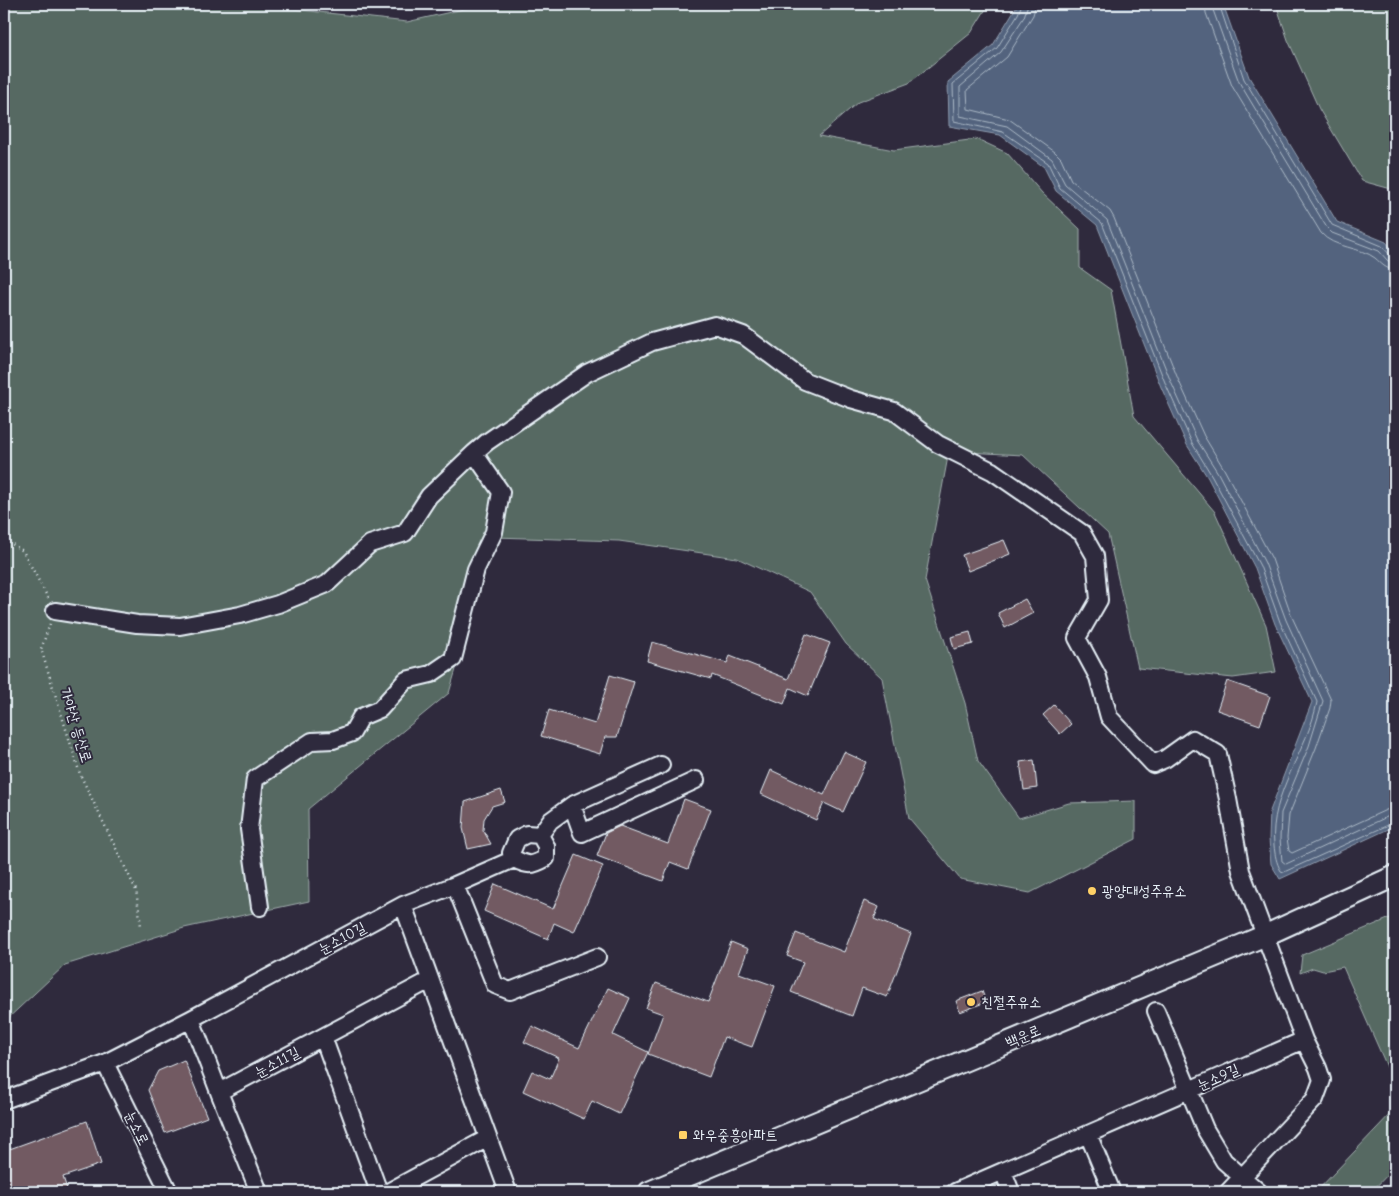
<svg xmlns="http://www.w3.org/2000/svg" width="1399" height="1196" font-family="'Comic Neue','Poor Story',sans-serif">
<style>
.green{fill:#576962;stroke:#a0adad}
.water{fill:#53647e;stroke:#8f9caf}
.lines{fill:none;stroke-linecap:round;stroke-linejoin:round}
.shore{stroke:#acb9c7;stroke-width:1}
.building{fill:#725a62;stroke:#e8f1f8}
.minor-casing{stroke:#e8f1f8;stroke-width:20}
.major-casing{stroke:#e8f1f8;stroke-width:24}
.path{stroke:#e8f1f8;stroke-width:2.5;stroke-dasharray:1 4;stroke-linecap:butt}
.minor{stroke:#2f2a3d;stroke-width:16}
.major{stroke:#2f2a3d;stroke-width:20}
.poi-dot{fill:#ffd166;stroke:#2f2a3d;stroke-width:2}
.labels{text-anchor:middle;stroke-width:4;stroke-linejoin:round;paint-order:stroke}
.street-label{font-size:15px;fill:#e8f1f8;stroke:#2f2a3d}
.poi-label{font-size:15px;fill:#e8f1f8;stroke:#2f2a3d;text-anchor:start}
</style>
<rect width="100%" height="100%" fill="#2f2a3d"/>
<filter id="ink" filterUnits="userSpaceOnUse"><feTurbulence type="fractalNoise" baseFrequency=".02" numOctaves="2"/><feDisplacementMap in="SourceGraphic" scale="10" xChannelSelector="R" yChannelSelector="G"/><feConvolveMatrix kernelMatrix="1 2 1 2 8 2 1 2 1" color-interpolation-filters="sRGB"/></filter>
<g filter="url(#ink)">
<path class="green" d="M4 4H248L407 22 468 8 469 4H989L971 33 909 83 858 102 819 136 894 150 977 139 1007 153 1042 193 1080 229V268L1111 290 1134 416 1215 512 1266 625 1276 672 1233 678 1138 668 1108 534 1023 455 949 451 925 580 965 703 978 761 1019 818 1069 803 1136 801V839L1030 893 960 879 909 818 882 678 846 644 810 592 737 558 619 541 495 537 449 693 308 809 309 901 184 928 65 965 4 1022Z
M1276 4H1395V190L1362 181 1319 109 1288 40Z
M1395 916V1085L1343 967 1323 971 1313 968 1300 973 1302 955Z
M1395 1109V1167L1371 1192H1316Z"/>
<path class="water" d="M1018 4H1223L1249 77 1337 222 1386 242 1395 253V826L1280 879 1271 864 1269 839 1270 811 1312 702 1275 624 1255 568 1208 478 1187 445 1161 387 1097 225 1056 191 1044 167 1000 135 949 126 948 82 993 45Z"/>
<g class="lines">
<path class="shore" d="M1022 4 1018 14 997 48 953 84 954 121 1003 132 1048 163 1060 188 1102 223 1166 385 1192 443 1212 476 1260 566 1280 622 1317 702C1308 751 1269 793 1274 845 1275 855 1276 862 1281 871L1284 872 1395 822
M1028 4 1024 17 1001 52 960 87V116L1007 126 1052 159 1065 184 1107 220 1171 382 1197 440 1218 473 1265 563 1286 620 1323 701 1309 746 1281 813 1280 839 1282 861 1286 864 1389 816 1395 815
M1036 4 1033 15 1007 57 967 90 968 109 1009 119 1055 152 1061 158 1071 180 1110 211 1114 218 1178 379 1204 436 1224 469 1272 559 1292 617 1331 700 1330 708 1316 748 1289 815 1287 838 1289 851 1292 853 1386 810 1395 808
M1205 4 1206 13 1232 86 1321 233C1333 248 1361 247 1375 258 1382 264 1385 269 1395 270
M1212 4 1213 10 1239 82 1327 228 1332 233 1379 251 1388 261 1395 262
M1219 4 1244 79 1332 225 1382 246 1390 255 1395 256"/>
</g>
<path class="building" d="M1004 540 1010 554 968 571 962 555Z
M1025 599 1033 613 1005 628 998 613Z
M970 632 973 644 954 649 951 637Z
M806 634 830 643 808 696 790 688 784 704 712 675 711 679 647 661 652 642 727 663 730 656 788 679Z
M610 675 634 682 617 737H605L600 754 541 736 549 710 595 724Z
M1227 681 1270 696 1260 725 1217 710Z
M1054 705 1071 724 1060 734 1043 715Z
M844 752 866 762 843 812 824 803 816 820 761 794 771 770 824 795Z
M1034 760 1037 788 1024 790 1020 762Z
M501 790 505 802 492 806 484 819 483 830 491 844 468 849 463 828 465 802Z
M684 799 711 809 688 869 670 862 663 881 597 856 606 833 620 826 668 844Z
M576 855 603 866 574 932 554 923 548 939 484 911 495 884 553 909Z
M864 901 879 907 874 919 911 934 887 997 862 988 852 1016 791 992 803 962 787 956 796 933 844 952Z
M731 942 748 949 739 973 775 986 752 1047 724 1037 709 1077 648 1054 663 1014 646 1008 656 983 708 1002Z
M608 988 630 998 613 1035 648 1052 619 1114 592 1101 584 1119 523 1091 532 1071 550 1079 559 1058 524 1042 532 1026 579 1048Z
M982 991 986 1002 960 1012 956 1001Z
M184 1060 207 1117 165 1133 148 1090 158 1071Z
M87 1121 101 1164 63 1177 68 1192H25L23 1190 16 1192H4V1151Z"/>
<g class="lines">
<g class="minor-casing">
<path id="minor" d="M55 611 137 624 180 626 240 615 278 604 327 584 370 544 405 533 429 496 474 453
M572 805 582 833 696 780
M540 835 550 821 572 805 661 765
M455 885 495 985 510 991 597 957
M403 905 508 1192
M260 907 249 829 255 779 312 741 333 740 352 733 361 717 380 709 406 680 431 674 453 659 476 569 494 532 501 492 474 453 487 442 587 373 652 342 715 325 743 335 805 381 851 399 894 411 938 444 992 471 1082 533 1095 556 1099 600 1077 638 1098 677 1109 717 1153 764 1165 759 1193 739 1218 754 1228 799 1241 871 1304 1040 1318 1068 1322 1080 1315 1099 1228 1192
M1156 1011 1205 1129 1224 1161 1259 1192
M191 1019 219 1092
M323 1037 379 1192
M105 1063 169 1192
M4 1100 105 1063 191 1019 403 905 455 885 514 859C528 866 532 866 546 858V846L540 835 527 834 517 839 511 853 514 859
M1088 1134 1112 1192
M1003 1171 1011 1192
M259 1192 219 1092 430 980
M388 1192 488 1138
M955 1192 1304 1040"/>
</g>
<g class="major-casing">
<path id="major" d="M649 1192 1266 935 1395 876"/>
</g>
<path class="path" d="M4 539 23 551 48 598
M50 624 41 649 80 774 136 890 141 926"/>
<use href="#minor" class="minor"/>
<use href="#major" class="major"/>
</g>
</g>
<g class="poi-dot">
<circle cx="1092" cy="891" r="5"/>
<circle cx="971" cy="1002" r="5"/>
<rect x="678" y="1130" width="10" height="10" rx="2.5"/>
</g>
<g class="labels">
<g class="street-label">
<text transform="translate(76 725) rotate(73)" y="5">가야산 등산로</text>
<text transform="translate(342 938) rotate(-28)" y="5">눈소10길</text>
<text transform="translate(1023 1036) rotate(-23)" y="5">백운로</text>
<text transform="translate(277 1062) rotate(-28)" y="5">눈소11길</text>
<text transform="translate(1218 1077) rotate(-24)" y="5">눈소9길</text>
<text transform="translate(137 1128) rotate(64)" y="5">눈소로</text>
</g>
<g class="poi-label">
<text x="1102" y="896">광양대성주유소</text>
<text x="981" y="1007">친절주유소</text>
<text x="693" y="1140">와우중흥아파트</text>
</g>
</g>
<rect width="1399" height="1196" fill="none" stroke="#2f2a3d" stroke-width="20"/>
<rect x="10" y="10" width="1379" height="1176" fill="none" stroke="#e8f1f8" stroke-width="2" filter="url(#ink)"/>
</svg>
